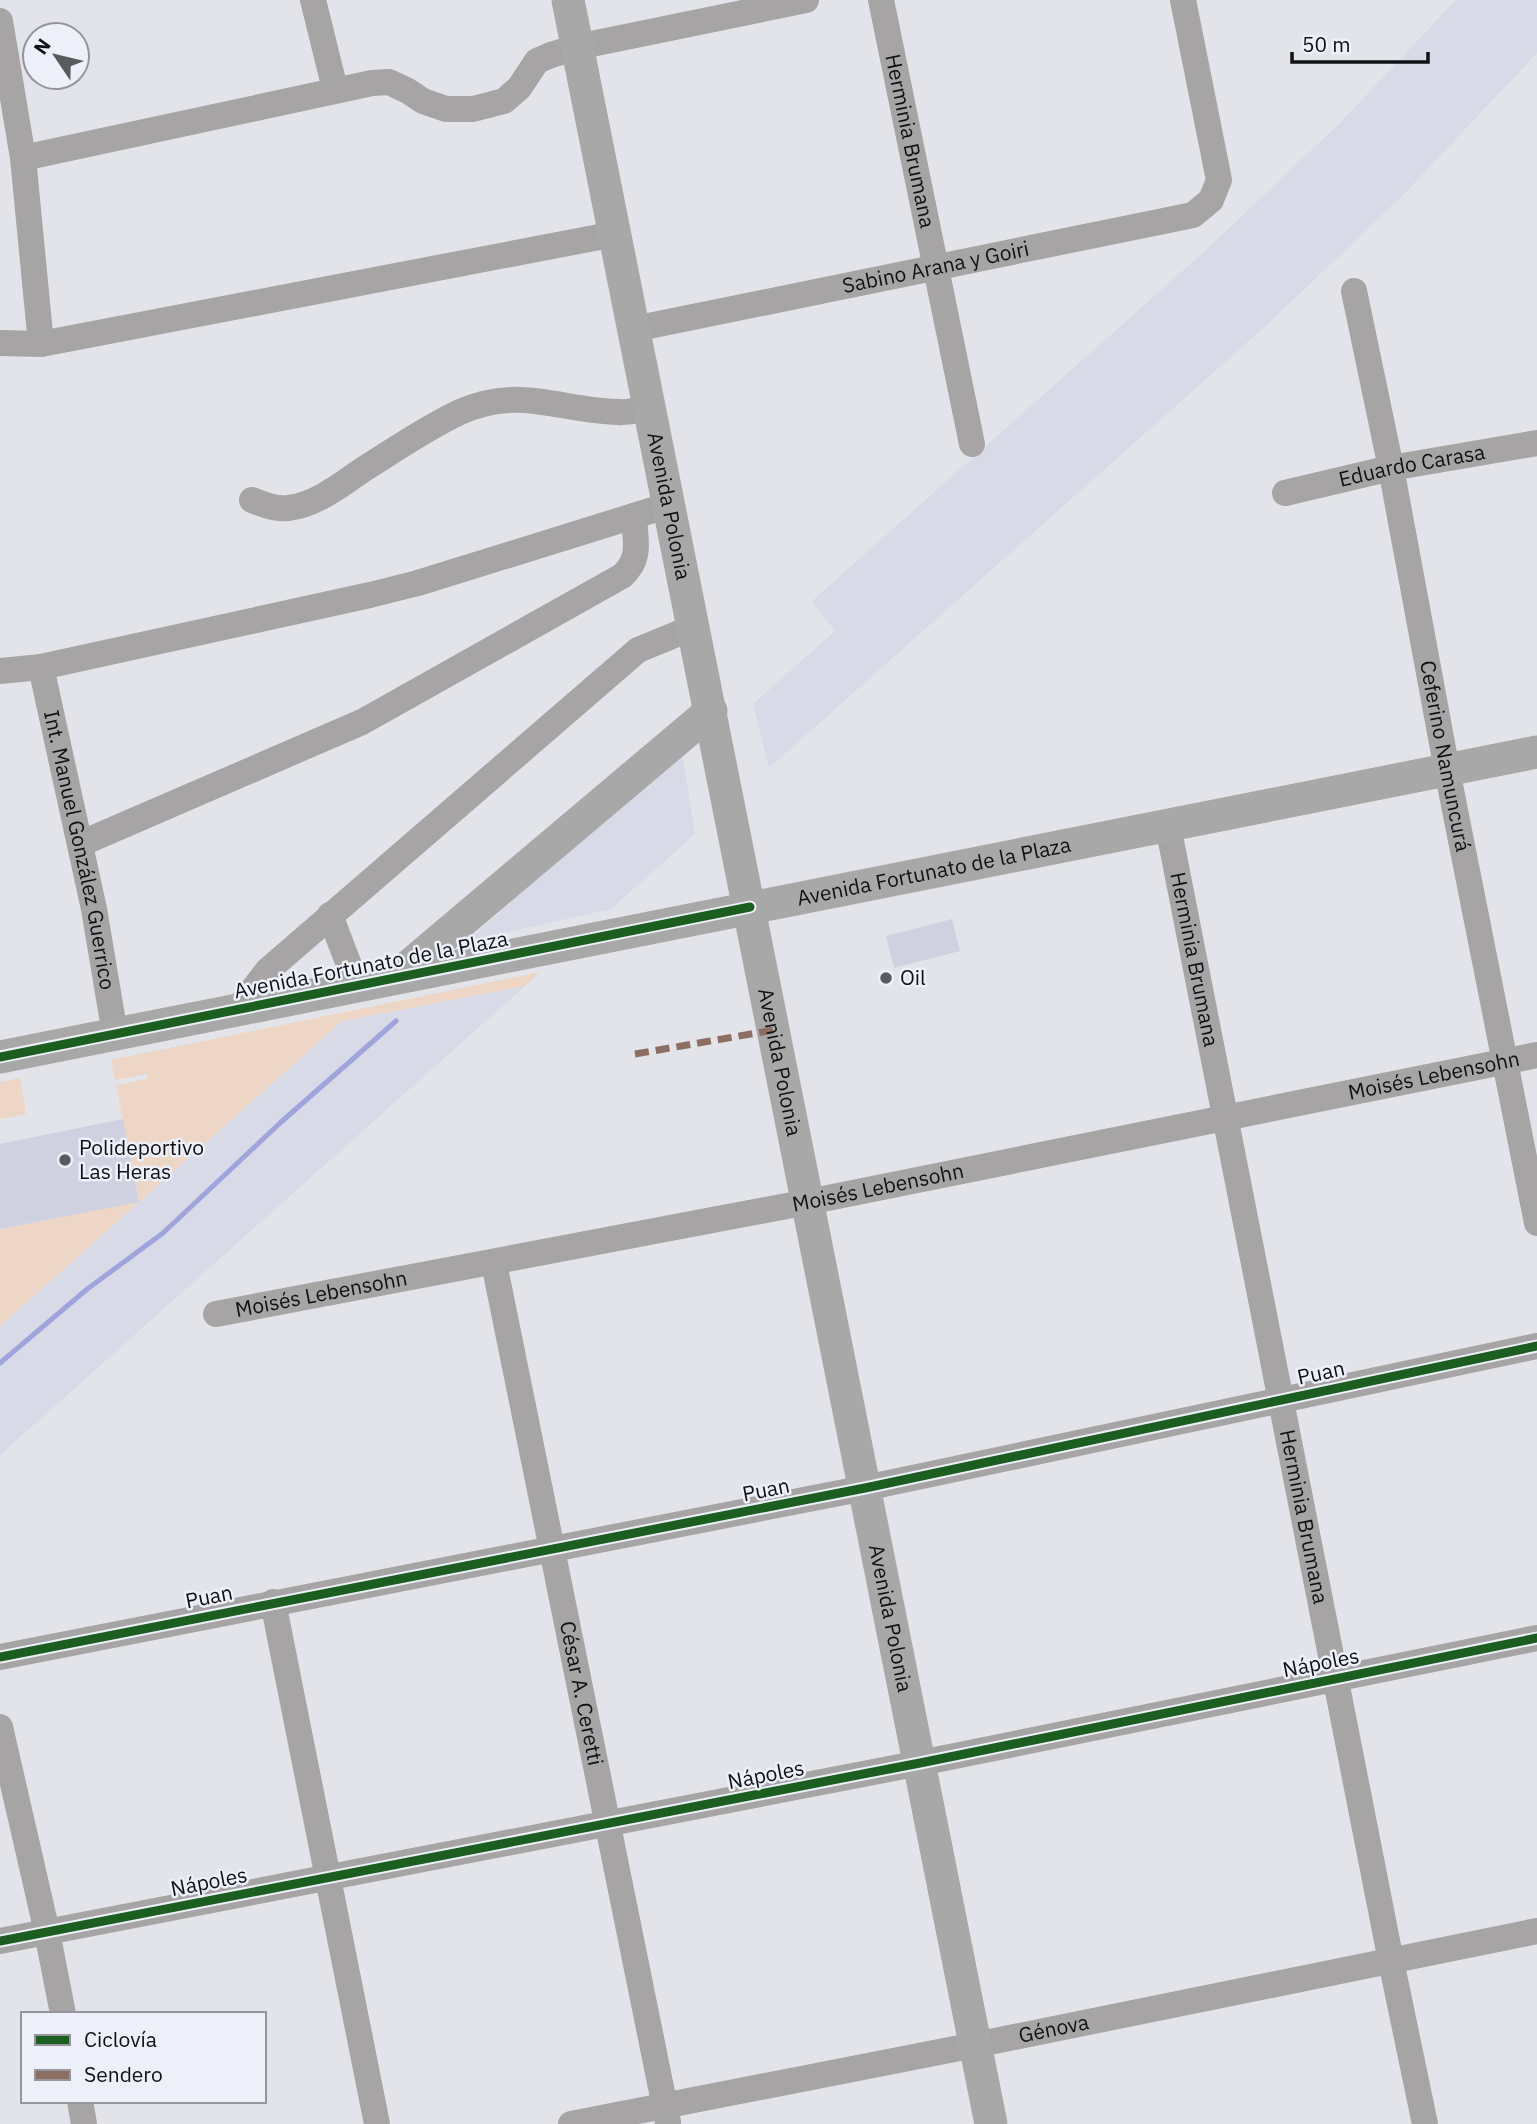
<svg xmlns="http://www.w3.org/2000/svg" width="1537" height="2124" font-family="'IBM Plex Sans',sans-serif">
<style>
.built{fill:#d9dae7}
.green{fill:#edd6c5}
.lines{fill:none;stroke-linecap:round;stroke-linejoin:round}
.stream{stroke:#9fa4dd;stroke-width:5}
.building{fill:#cfd1e0}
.minor{stroke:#a6a4a4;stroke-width:26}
.major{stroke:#a8a8a8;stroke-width:33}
.quiet{stroke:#8d6e63;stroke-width:7;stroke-dasharray:14 7;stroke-linecap:butt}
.cycleway-casing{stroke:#edeff9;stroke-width:13}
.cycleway{stroke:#1b5e20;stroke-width:9}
.poi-dot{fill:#5a5b5f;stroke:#edeff9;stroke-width:2.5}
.labels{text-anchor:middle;stroke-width:5;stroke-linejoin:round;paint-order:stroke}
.street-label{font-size:21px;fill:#101114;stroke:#edeff9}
.poi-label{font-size:21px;fill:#101114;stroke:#edeff9;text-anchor:start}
</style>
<rect width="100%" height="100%" fill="#e3e4e9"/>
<path class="built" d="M1456 0H1537V53L1405 193 1270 322 769 768 753 704 835 631 812 601 1206 250 1339 124Z
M682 752 695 834 611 909 467 941Z
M525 986 0 1455V1326L342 1021Z"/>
<path class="green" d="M540 972 525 986 342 1021 0 1326V1229L139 1201 116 1085 147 1079V1074L115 1080 111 1060Z
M20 1078 26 1114 0 1119V1082Z"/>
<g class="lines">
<path class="stream" d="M0 1363 86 1290 163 1233 280 1123 396 1021"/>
</g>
<path class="building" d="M952 919 960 951 894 968 886 936Z
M123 1119 139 1202 0 1229V1144Z"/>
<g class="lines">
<g class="minor">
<path d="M313 0 335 89"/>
<path id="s1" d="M881 0 972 444"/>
<path d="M0 21 23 158 41 344"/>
<path d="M23 158 372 83 389 82 408 91 423 101 446 109H473L504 101 519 88 537 61 551 55 577 47 806 0"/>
<path id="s2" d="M1354 291 1391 468 1447 770 1537 1223"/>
<path id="s3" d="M634 329 1193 215 1211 200 1219 180 1183 0"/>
<path d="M0 343 41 344 615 234"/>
<path id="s4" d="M1285 493 1391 468 1537 443"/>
<path d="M252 500C265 505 274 509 288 508 316 505 342 484 364 469 396 449 426 428 460 412 520 385 560 411 618 412 628 413 639 410 650 408"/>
<path id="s5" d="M41 667 94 909 115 1034"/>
<path d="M0 671 41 667 370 595 418 583 669 505"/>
<path id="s6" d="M1168 826 1391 1961 1425 2124"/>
<path d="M80 844 362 722 622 576C642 558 635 541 634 516"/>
<path d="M330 915 357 986"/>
<path d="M237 1010 268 970 638 650 694 627"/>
<path id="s7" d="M494 1263 668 2122"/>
<path id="s8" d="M216 1314 808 1202 1537 1055"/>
<path d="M273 1602 377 2124"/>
<path d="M0 1657 865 1488 1537 1346"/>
<path d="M0 1727 47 1932 63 2014"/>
<path d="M0 1941 920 1763 1537 1638"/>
<path d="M80 2101 84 2124"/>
<path id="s9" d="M571 2124 975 2045 1537 1931"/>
</g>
<g class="major">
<path id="s10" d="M568 0 991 2124"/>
<path d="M397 976 711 711"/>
<path id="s11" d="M0 1057 1537 752"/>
</g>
<path class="quiet" d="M635 1054 774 1030"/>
<g class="cycleway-casing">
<path id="cycleway" d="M0 1057 750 907
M0 1657 865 1488 1537 1346
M0 1941 920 1763 1537 1638"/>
</g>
<use href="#cycleway" class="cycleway"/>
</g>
<g class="poi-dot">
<circle cx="886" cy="978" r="7"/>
<circle cx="65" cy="1160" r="7"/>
</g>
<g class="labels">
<g class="street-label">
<text dy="7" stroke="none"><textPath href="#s1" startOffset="144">Herminia Brumana</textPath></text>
<text dy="7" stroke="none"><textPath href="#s3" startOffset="308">Sabino Arana y Goiri</textPath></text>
<text dy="7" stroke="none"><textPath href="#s4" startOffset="130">Eduardo Carasa</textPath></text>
<text dy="7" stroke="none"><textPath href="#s10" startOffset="516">Avenida Polonia</textPath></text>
<text dy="7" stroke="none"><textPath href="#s2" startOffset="474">Ceferino Namuncurá</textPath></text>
<text dy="7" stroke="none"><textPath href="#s5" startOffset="187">Int. Manuel González Guerrico</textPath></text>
<text dy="7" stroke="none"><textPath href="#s11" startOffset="952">Avenida Fortunato de la Plaza</textPath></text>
<text dy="7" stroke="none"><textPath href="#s6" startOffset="136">Herminia Brumana</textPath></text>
<text transform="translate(371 965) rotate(-11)" y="7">Avenida Fortunato de la Plaza</text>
<text dy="7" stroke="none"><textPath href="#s10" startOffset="1083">Avenida Polonia</textPath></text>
<text dy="7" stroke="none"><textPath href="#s8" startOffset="1241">Moisés Lebensohn</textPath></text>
<text dy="7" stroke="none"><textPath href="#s8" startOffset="674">Moisés Lebensohn</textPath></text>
<text dy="7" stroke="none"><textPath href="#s8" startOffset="107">Moisés Lebensohn</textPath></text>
<text transform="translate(1321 1373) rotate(-12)" y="7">Puan</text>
<text transform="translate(766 1490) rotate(-11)" y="7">Puan</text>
<text dy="7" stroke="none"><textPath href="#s6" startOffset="704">Herminia Brumana</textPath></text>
<text transform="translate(209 1597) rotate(-11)" y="7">Puan</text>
<text dy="7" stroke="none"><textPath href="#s10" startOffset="1650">Avenida Polonia</textPath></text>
<text transform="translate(1321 1663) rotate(-11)" y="7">Nápoles</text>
<text dy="7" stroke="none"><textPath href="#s7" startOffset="439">César A. Ceretti</textPath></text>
<text transform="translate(766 1775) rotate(-11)" y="7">Nápoles</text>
<text transform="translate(209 1882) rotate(-11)" y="7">Nápoles</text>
<text dy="7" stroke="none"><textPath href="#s9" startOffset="492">Génova</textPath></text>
</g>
<g class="poi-label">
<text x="900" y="985">Oil</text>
<text x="79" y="1155">Polideportivo<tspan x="79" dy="24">Las Heras</tspan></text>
</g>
</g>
<rect x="21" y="2012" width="245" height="91" fill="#edeff9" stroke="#95969d" stroke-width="2"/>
<rect x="35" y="2035" width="35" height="10" fill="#1b5e20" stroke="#95969d" stroke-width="2"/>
<text x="84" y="2047" font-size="21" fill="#101114">Ciclovía</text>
<rect x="35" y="2070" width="35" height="10" fill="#8d6e63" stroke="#95969d" stroke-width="2"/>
<text x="84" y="2082" font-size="21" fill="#101114">Sendero</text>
<g transform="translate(56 56) rotate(305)"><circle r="33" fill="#edeff9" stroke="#95969d" stroke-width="2"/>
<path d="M0-5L12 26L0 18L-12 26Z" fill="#5a5b5f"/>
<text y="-10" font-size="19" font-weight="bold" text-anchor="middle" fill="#101114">N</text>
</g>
<path d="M1292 52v10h136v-10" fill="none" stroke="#101114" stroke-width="3.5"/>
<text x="1302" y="52" font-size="21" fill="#101114" stroke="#edeff9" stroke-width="5" paint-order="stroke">50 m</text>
</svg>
